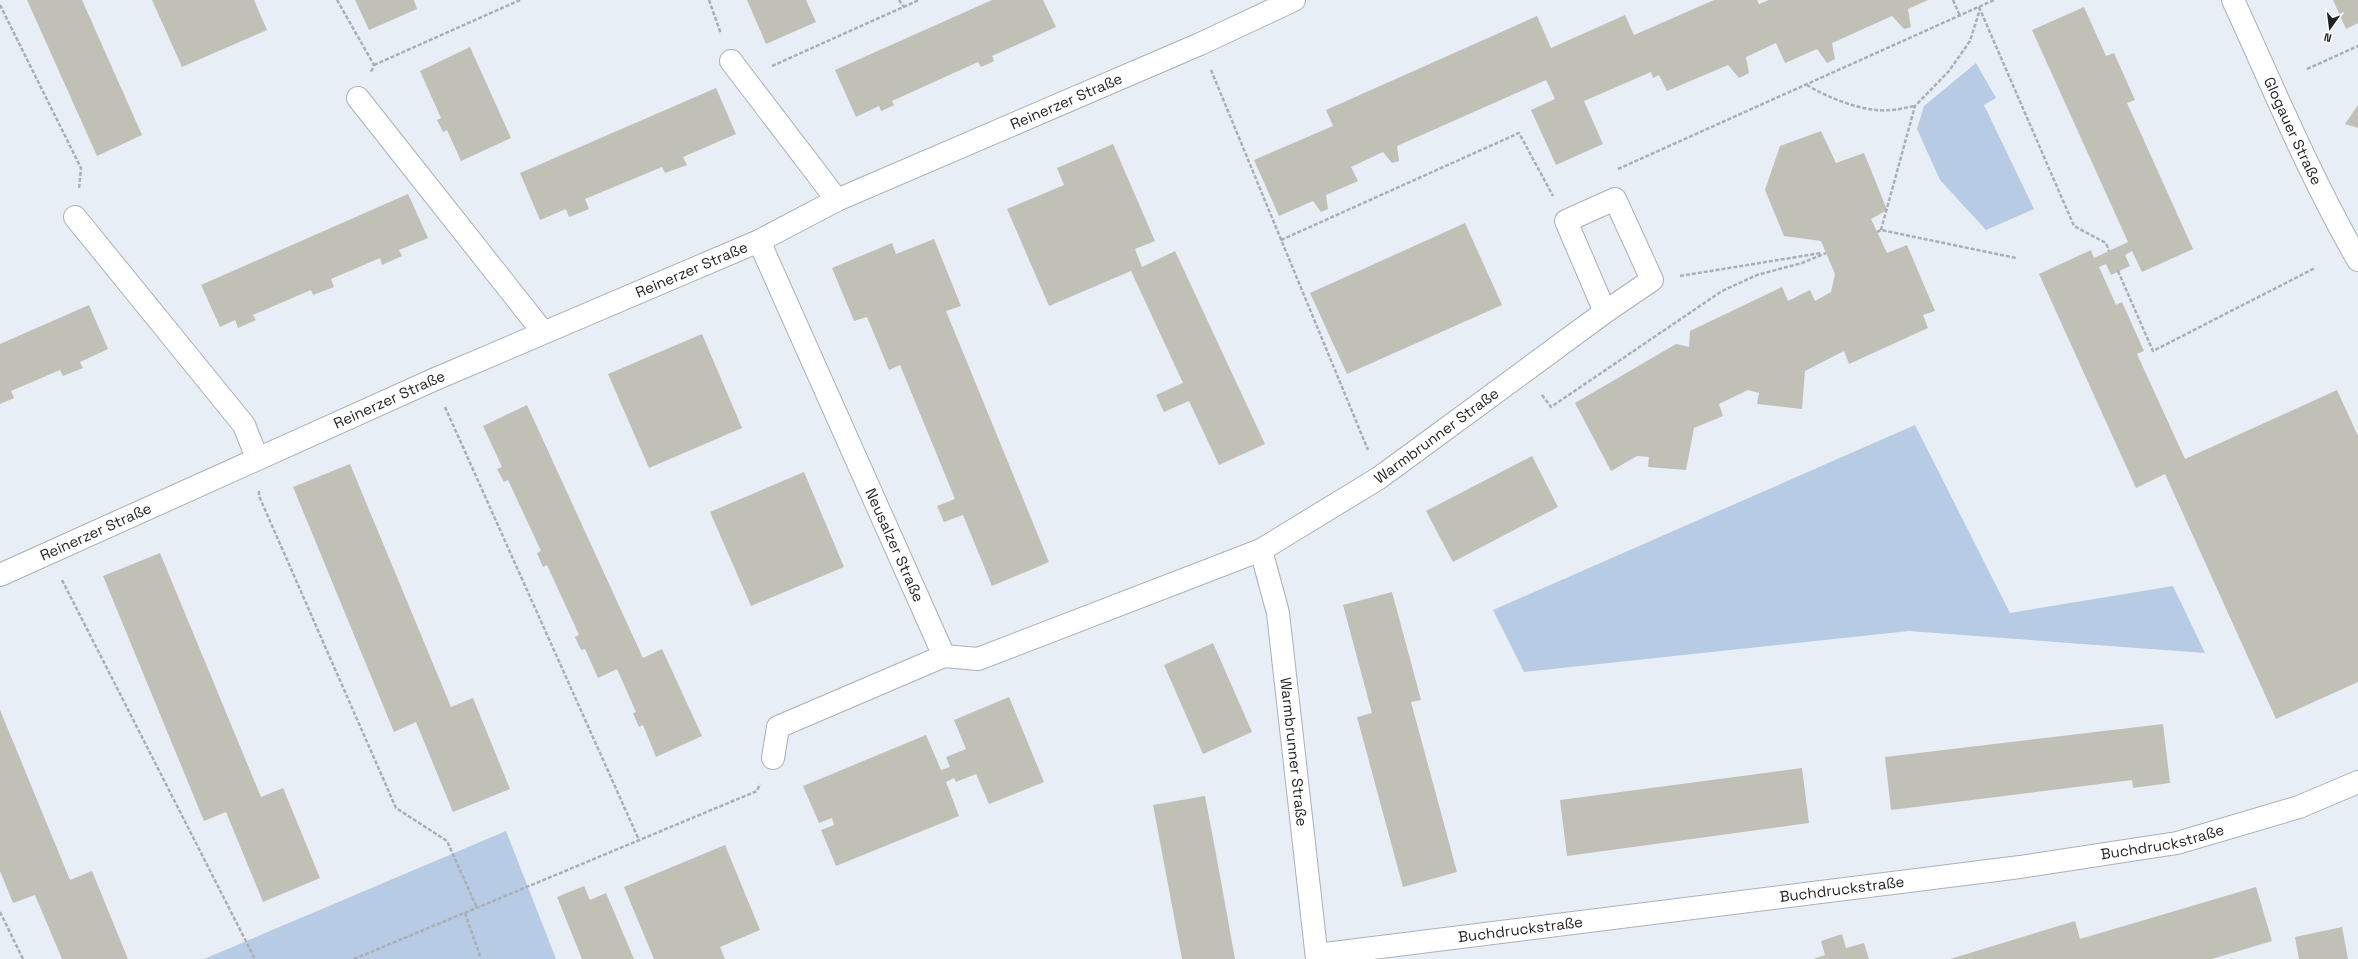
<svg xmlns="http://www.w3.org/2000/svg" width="2358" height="959" font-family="'Space Grotesk',sans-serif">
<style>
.green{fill:#b8cbe4}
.building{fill:#c1c0b7}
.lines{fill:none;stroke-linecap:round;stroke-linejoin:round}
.minor-casing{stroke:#aab0b7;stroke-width:24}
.tertiary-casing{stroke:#aab0b7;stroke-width:24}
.path{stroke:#aaafb4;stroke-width:2.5;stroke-dasharray:4 2;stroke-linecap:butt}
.minor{stroke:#fff;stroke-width:22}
.tertiary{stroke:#fff;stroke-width:22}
.labels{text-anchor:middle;stroke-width:3;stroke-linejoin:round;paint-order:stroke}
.street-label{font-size:15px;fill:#1f2123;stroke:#fff}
</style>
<rect width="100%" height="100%" fill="#e8eef5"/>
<path class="green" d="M1976 63 1996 98 1984 105 2034 209 1986 230 1940 180 1917 129 1924 106Z
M1915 425 2010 613 2173 586 2205 653 1909 631 1524 672 1493 610Z
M506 831 556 959H204Z"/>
<path class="building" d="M27 0H82L142 135 97 156Z
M152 0H254L267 30 182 67Z
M355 0H414L417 9 369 30Z
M747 0H806L816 22 766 44Z
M992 0H1043L1056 27 992 56 994 61 988 64 981 67 978 62 892 101 894 105 888 108 881 111 879 106 856 117 835 70Z
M1714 0H1757L1759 4 1769 0H1928L1908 9 1911 27 1904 29 1892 16 1832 43 1835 59 1827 63 1817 49 1785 63 1776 43 1746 57 1749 73 1739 78 1728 65 1667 91 1659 75 1653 78 1651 72 1584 101 1603 144 1556 165 1531 110 1555 99 1546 80 1397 146 1399 161 1392 163 1383 152 1351 167 1358 181 1326 195 1328 209 1321 212 1313 201 1279 216 1254 160 1333 126 1326 110 1537 16 1551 48 1625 15 1634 35Z
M2333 0H2358V23L2346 29Z
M2084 7 2106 56 2114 53 2135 100 2127 103 2193 249 2142 272 2132 251 2125 255 2130 266 2111 275 2106 264 2099 267 2116 305 2122 302 2144 351 2137 354 2185 459 2337 390 2358 436V682L2276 719 2165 474 2136 488 2039 274 2091 250 2094 258 2128 242 2032 30Z
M470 47 511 138 461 161 447 130 443 132 437 120 441 118 420 71Z
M716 88 736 134 683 157 687 165 665 173 662 167 585 199 589 209 569 217 566 209 540 220 520 173Z
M2358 105V128L2345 124Z
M1821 131 1836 163 1864 153 1887 210 1871 219 1887 253 1907 245 1935 311 1923 315 1928 328 1849 364 1844 351 1805 371 1802 409 1757 404 1759 393 1748 390 1719 404 1723 416 1694 428 1686 470 1648 467 1649 457 1637 456 1611 471 1575 403 1676 344 1689 347 1690 331 1782 287 1788 301 1810 290 1815 301 1831 292 1835 274 1821 241 1784 236 1765 190 1780 146Z
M1113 144 1155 241 1135 249 1142 267 1175 251 1265 444 1219 465 1189 401 1164 412 1156 395 1183 383 1131 271 1049 306 1007 209 1064 185 1057 168Z
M408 194 428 238 399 250 402 256 382 265 380 258 331 279 334 287 313 295 311 290 253 315 256 320 238 328 235 320 220 327 201 285Z
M1465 223 1502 305 1347 374 1310 293Z
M934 239 961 306 946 311 1049 562 992 586 963 515 944 522 937 506 955 499 900 365 889 370 867 317 854 321 832 268 892 243 896 254Z
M89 305 108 349 80 362 83 368 63 376 60 370 11 391 14 398 0 404V344Z
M702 334 742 428 649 468 608 374Z
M527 405 643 658 662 649 702 736 656 757 643 725 639 727 633 713 636 712 617 669 598 678 585 649 581 650 575 637 579 635 547 565 543 567 537 553 541 551 508 480 504 482 497 469 502 467 483 426Z
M1532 456 1558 507 1453 562 1426 511Z
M350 464 451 707 473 698 510 789 453 812 416 722 394 732 293 487Z
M804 472 844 567 751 606 710 512Z
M160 553 261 797 283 788 320 878 263 902 226 812 204 821 103 576Z
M1392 592 1421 700 1411 702 1457 872 1403 887 1357 717 1372 713 1343 605Z
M1213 643 1252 732 1203 754 1164 665Z
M1009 697 1044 782 989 804 976 774 956 782 954 778 946 782 959 816 836 866 821 830 834 825 832 818 819 823 803 786 926 735 941 770 950 767 946 757 966 749 954 720Z
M0 710 70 880 92 871 128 959H62L35 895 13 903 0 871Z
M2163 724 2170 783 2133 788 2132 780 1891 810 1885 757Z
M1802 768 1809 823 1567 856 1560 800Z
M1205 796 1216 854 1235 959H1182L1153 805Z
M725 845 760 930 720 947 725 959H654L624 887Z
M584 886 590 900 606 893 634 959H582L557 897Z
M2256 887 2272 941 2212 959H1950L2075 921 2080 939Z
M2342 927 2348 959H2299L2295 937Z
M1842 934 1846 948 1864 943 1869 959H1813L1825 955 1821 941Z"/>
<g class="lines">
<g class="minor-casing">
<g id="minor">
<path d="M731 61 837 200"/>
<path d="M358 98 543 332"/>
<path d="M75 217 244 425 257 458"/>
<path id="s1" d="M759 241 944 656 778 727 773 758"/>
<path id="s2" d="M1261 550 1278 613 1317 959"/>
<path id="s3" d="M0 575 433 380 759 241 837 200 1200 44 1294 0"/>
<path id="s4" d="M944 656 978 659 1261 550 1379 478 1605 312 1652 280 1615 199 1566 221 1605 312"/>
<path id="s5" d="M1317 955 2020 867 2177 843 2299 807 2358 782"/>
</g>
</g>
<g class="tertiary-casing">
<g id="tertiary">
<path id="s6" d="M2233 0C2273 87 2310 177 2358 260"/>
</g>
</g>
<path class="path" d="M337 0 374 65 371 72
M709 0 721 34
M899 0 904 7
M1953 0 1960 16
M0 5 81 168 79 189
M1979 7 2074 226 2106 243 2109 251
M374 65 520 0
M772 66 919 0
M2307 69 2358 46
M1211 70 1368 450
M1807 85C1828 98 1866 113 1890 110 1899 110 1907 107 1915 106
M1618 169 1994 0
M1881 230 1915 106 1949 71 1970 41 1980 9
M1877 232 1881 230 2016 258
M1281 240 1519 133 1553 196
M2118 271 2153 351 2315 268
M1680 276 1821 253
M1542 395 1551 407 1722 291 1757 275 1802 263 1826 253
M445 407 639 840
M259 491V496L396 808 447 841 477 908
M62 580 255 959
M0 912 23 959
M465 913 481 959
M354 959 757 791 760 784"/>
<use href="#minor" class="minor"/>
<use href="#tertiary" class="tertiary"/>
</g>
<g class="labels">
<g class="street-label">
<text dy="5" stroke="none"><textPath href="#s3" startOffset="1167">Reinerzer Straße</textPath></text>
<text dy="5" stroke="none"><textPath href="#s6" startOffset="144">Glogauer Straße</textPath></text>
<text dy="5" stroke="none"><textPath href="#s3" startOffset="756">Reinerzer Straße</textPath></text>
<text dy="5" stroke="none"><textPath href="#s3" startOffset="427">Reinerzer Straße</textPath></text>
<text dy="5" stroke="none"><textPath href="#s4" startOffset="547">Warmbrunner Straße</textPath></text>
<text dy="5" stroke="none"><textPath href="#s3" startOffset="105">Reinerzer Straße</textPath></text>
<text dy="5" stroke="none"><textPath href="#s1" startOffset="333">Neusalzer Straße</textPath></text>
<text dy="5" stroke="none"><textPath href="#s2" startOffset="205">Warmbrunner Straße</textPath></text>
<text dy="5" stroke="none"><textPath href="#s5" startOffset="853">Buchdruckstraße</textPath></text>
<text dy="5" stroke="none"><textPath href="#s5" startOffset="529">Buchdruckstraße</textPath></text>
<text dy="5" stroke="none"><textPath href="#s5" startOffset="205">Buchdruckstraße</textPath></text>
</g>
</g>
<g transform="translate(2330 28) rotate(194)" stroke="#ffffff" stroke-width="3" paint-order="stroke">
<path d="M0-3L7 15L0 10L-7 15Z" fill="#1f2123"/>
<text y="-6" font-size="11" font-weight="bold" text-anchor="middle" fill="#1f2123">N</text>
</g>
</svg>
